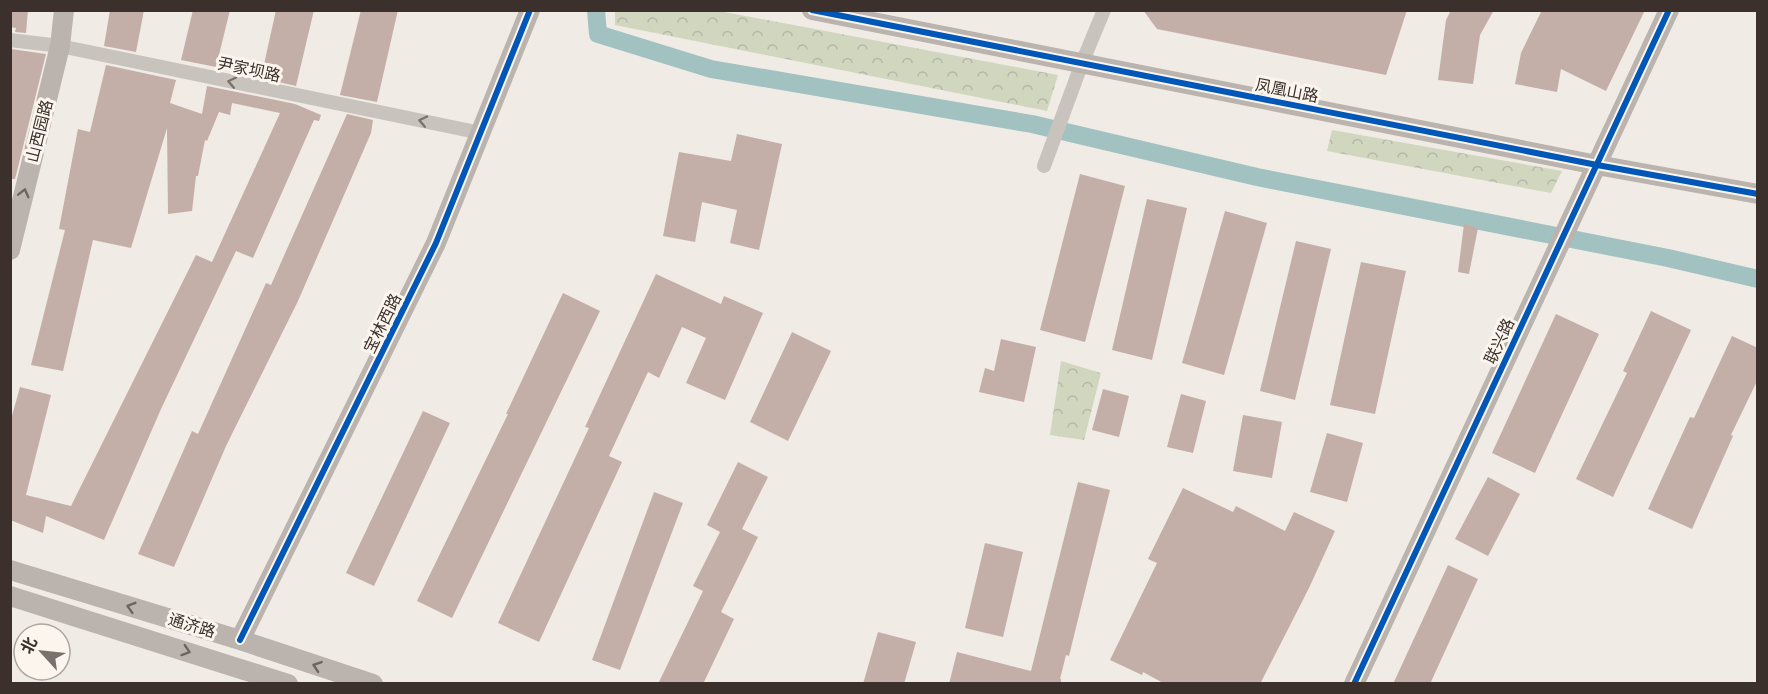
<svg xmlns="http://www.w3.org/2000/svg" width="1768" height="694" font-family="'PT Sans Narrow','Noto Sans SC',sans-serif">
<style>
.park{fill:url(#park-crowns)}
.lines{fill:none;stroke-linecap:round;stroke-linejoin:round}
.canal{stroke:#a1c2c1;stroke-width:18}
.building{fill:#c3afa7}
.street{stroke:#c9c3be;stroke-width:14}
.secondary{stroke:#bab3ae;stroke-width:20}
.cycleway-casing{stroke:#fbf5ee;stroke-width:10}
.cycleway{stroke:#0057b8;stroke-width:6}
.oneway{stroke:#7b726d}
.oneway2{stroke:#6e645f}
.labels{text-anchor:middle;stroke-width:6;stroke-linejoin:round;paint-order:stroke}
.street-label{font-size:16px;fill:#3b302b;stroke:#fbf5ee}
</style>
<defs>
<pattern id="park-crowns" width="20" height="18" patternUnits="userSpaceOnUse" patternTransform="scale(1.5)"><rect width="20" height="18" fill="#d1d6bf"/><path d="M2 6a3 3 0 1 1 6 0M12 15a3 3 0 1 1 6 0" fill="none" stroke="#b4b8a4"/></pattern>
</defs>
<rect width="100%" height="100%" fill="#f0ebe5"/>
<path class="park" d="M615 11H719L1058 75 1047 111 615 25Z
M1332 130 1562 171 1551 193 1327 151Z
M1061 361 1101 373 1084 440 1050 435Z"/>
<g class="lines">
<path class="canal" d="M596 10 598 34 711 69 1032 124 1257 177 1668 258 1758 279"/>
</g>
<path class="building" d="M10 10H28L26 33 15 32 16 28 10 27Z
M110 10H144L136 52 104 46Z
M193 10H230L216 67 181 60Z
M276 10H314L296 86 261 78Z
M361 10H398L377 102 340 95Z
M1143 10H1407L1386 75 1157 29Z
M1451 10H1494L1480 35 1473 84 1438 80 1446 20Z
M1542 10H1645L1606 91 1561 69 1557 92 1515 84 1521 53Z
M11 49 46 54 15 179H10Z
M106 65 176 80 170 103 202 114 207 86 295 104 321 115 319 121 314 120 253 258 236 251 161 409 104 540 46 516 43 533 10 520V423L20 387 51 395 26 495 71 506 196 255 212 262 280 113 232 103 230 115 219 112 207 141 205 140 198 176H196L192 211 168 214 167 128 131 248 93 240 63 371 31 365 65 230 59 229 78 129 90 132Z
M347 114 373 120 371 133 298 301 226 446 174 567 138 554 192 431 198 434 266 283 271 285Z
M737 134 782 144 759 250 730 243 737 210 702 202 695 242 663 236 679 152 731 161Z
M1080 174 1125 186 1085 342 1040 330Z
M1147 199 1187 208 1152 360 1112 350Z
M1225 211 1267 223 1224 375 1182 363Z
M1464 224 1478 228 1469 274 1458 272Z
M1296 241 1331 249 1295 400 1260 391Z
M1361 262 1406 271 1375 414 1330 405Z
M656 274 721 304 724 296 763 313 725 400 686 383 706 338 682 327 659 378 648 372 609 456 622 462 539 642 498 623 589 428 585 427Z
M563 293 600 311 452 618 417 601 508 414H506Z
M1651 311 1691 330 1613 497 1576 479 1627 373 1623 371Z
M1556 314 1599 334 1535 473 1492 453Z
M792 332 831 351 788 441 750 422Z
M1732 336 1758 348V379L1731 435 1733 436 1692 529 1648 509 1690 417 1694 418Z
M1001 339 1036 347 1024 402 979 392 985 368 994 371Z
M1103 389 1129 396 1119 437 1092 430Z
M1181 394 1206 401 1193 453 1167 447Z
M423 411 450 423 374 586 346 573Z
M1243 415 1282 422 1272 478 1233 471Z
M1327 433 1363 443 1347 502 1310 492Z
M738 462 768 477 742 529 758 537 721 612 734 619 703 684H658L703 591 693 586 720 532 707 525Z
M1488 477 1520 494 1488 556 1455 539Z
M1078 482 1110 490 1069 656 1066 655 1060 679H1061V684H949L957 652 1031 671Z
M1183 488 1233 512 1236 506 1285 531 1294 512 1335 531 1309 588 1260 684H1165L1143 672 1142 675 1110 660 1157 563 1148 559Z
M654 492 683 503 620 670 592 660Z
M985 543 1023 552 1003 637 965 628Z
M1448 565 1478 579 1430 684H1393Z
M878 632 916 642 904 684H863Z"/>
<g class="lines">
<path class="street" d="M10 40 60 46 481 133
M1044 166 1082 63 1104 10"/>
<path class="secondary" d="M812 10 1597 165 1758 194
M10 250 60 46 64 10
M10 570 240 640 373 684
M10 596 288 684
M240 640 436 243 530 10
M1354 684 1669 10"/>
<g class="cycleway-casing">
<path id="cycleway" d="M812 10 1597 165 1758 194
M240 640 436 243 530 10
M1354 684 1669 10"/>
</g>
<use href="#cycleway" class="cycleway"/>
</g>
<defs><path id="oneway-chevron" d="M-2-3.5L2.5 0L-2 3.5" fill="none" stroke-width="1.6" stroke-linecap="round" stroke-linejoin="round" transform="scale(1.5)"/></defs>
<g class="oneway">
<use href="#oneway-chevron" transform="translate(232 82) rotate(-168)"/>
<use href="#oneway-chevron" transform="translate(423 121) rotate(-168)"/>
</g>
<g class="oneway2">
<use href="#oneway-chevron" transform="translate(24 193) rotate(-76)"/>
<use href="#oneway-chevron" transform="translate(131 607) rotate(-163)"/>
<use href="#oneway-chevron" transform="translate(186 651) rotate(18)"/>
<use href="#oneway-chevron" transform="translate(317 666) rotate(-161)"/>
</g>
<g class="labels">
<g class="street-label">
<text transform="translate(249 69) rotate(12)" y="6">尹家坝路</text>
<text transform="translate(1287 90) rotate(11)" y="6">凤凰山路</text>
<text transform="translate(39 131) rotate(-76)" y="6">山西园路</text>
<text transform="translate(382 323) rotate(-64)" y="6">宝林西路</text>
<text transform="translate(1499 341) rotate(-65)" y="6">联兴路</text>
<text transform="translate(192 625) rotate(17)" y="6">通济路</text>
</g>
</g>
<rect width="1768" height="694" fill="none" stroke="#3b302b" stroke-width="24"/>
<g transform="translate(42 652) rotate(297)"><circle r="28" fill="#fbf5ee" stroke="#aea6a0" stroke-width="1.5"/>
<path d="M0-4.5L10 22L0 15L-10 22Z" fill="#7a716c"/>
<text y="-9" font-size="16" font-weight="bold" text-anchor="middle" fill="#3b302b">北</text>
</g>
</svg>
